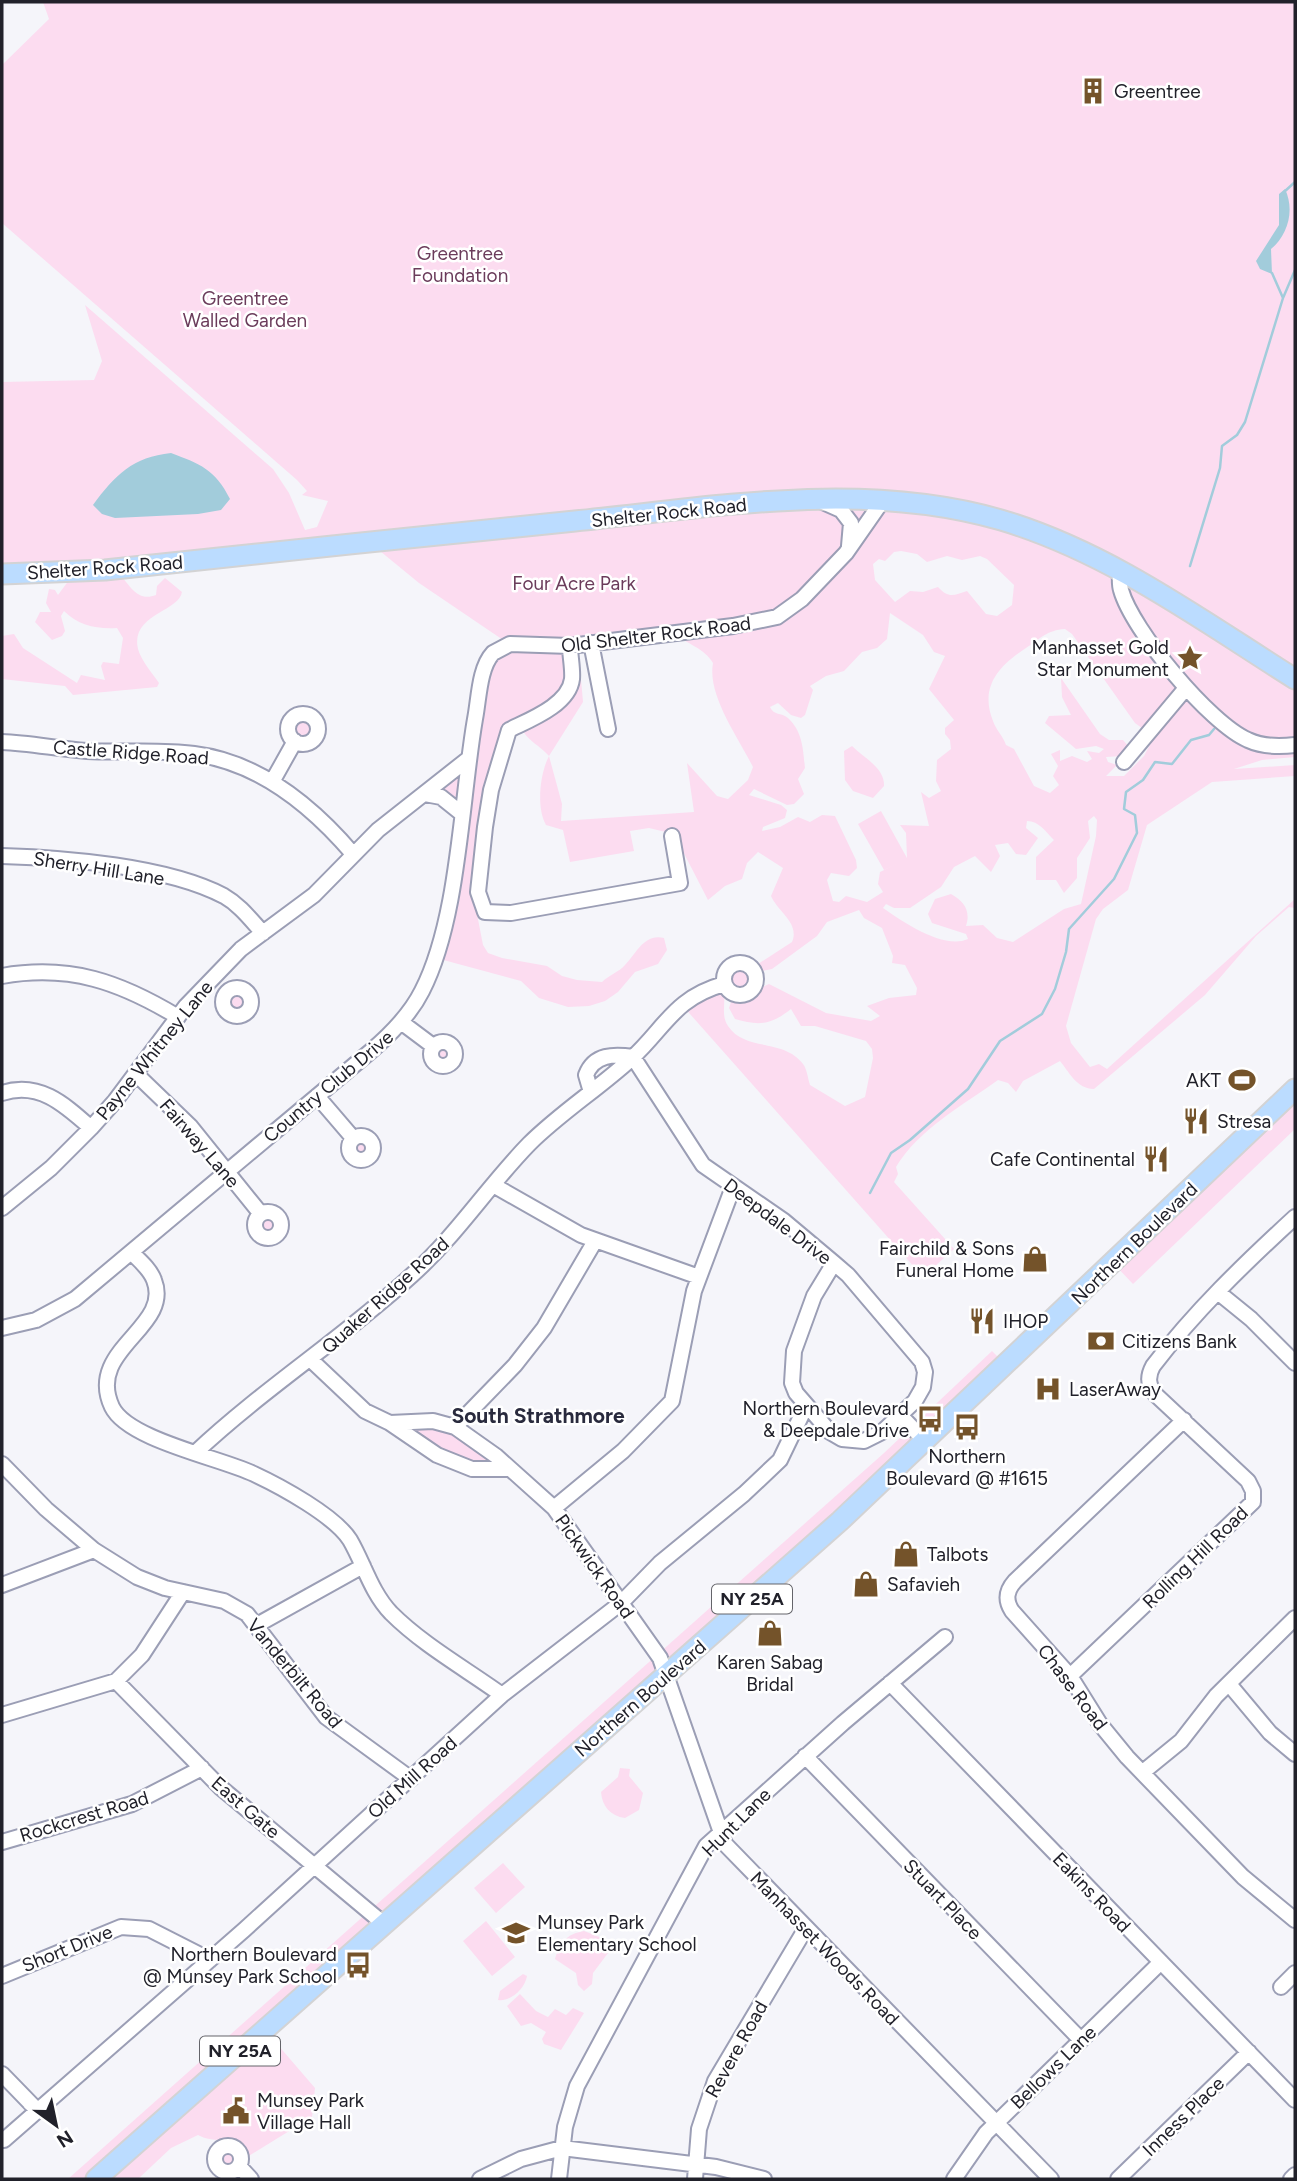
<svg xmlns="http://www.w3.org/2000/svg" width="1297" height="2181" font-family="Figtree,sans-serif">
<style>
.green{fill:#fcdcf0;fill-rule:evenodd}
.water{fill:#a2ccdb}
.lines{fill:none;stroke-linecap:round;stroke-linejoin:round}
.stream{stroke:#a2ccdb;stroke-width:2.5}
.minor-casing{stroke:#9b9eb5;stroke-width:18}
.major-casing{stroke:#d3d3d4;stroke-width:23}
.minor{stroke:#fff;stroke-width:14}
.major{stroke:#bbdcff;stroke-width:19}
.labels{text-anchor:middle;stroke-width:5;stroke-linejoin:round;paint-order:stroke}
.shield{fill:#fff;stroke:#64646a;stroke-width:2}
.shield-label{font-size:18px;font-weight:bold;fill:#21212a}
.poi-label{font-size:19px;fill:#21212a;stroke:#fff;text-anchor:start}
.park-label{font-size:19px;fill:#6b3c5b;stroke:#fff}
.street-label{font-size:19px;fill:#21212a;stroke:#fff}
.neighbourhood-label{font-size:21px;font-weight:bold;fill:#292a3d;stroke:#fff}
</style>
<rect width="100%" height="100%" fill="#f5f5fa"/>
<path class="green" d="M43 2H1295V757L1262 760 1234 769 1295 765V776L1212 782 1147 825 1128 890 1103 909 1096 919 1066 1026 1071 1043 1090 1067 1099 1064 1107 1069 1295 899V908L1289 907 1256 936 1205 995 1094 1089C1077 1089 1069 1072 1060 1061L1023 1081 1016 1092 1008 1083 998 1080C963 1105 918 1130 896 1167L898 1174 894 1182 954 1249 923 1277 682 1005 723 990C727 1001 720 1014 728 1026 745 1052 784 1038 803 1064 807 1069 808 1079 810 1085L845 1106 865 1097 873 1058 872 1049 866 1041 815 1026H801L791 1009C771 1025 759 1026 735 1019L729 1008 731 1002 769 984 826 1013 871 1021 880 1016 867 1006 889 998 916 995 917 988 905 965 892 963 893 956 882 928 864 918 859 910 827 922 817 936 772 969 762 971 757 969 758 964 792 942C800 923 778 912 771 896L783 868 758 852 747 863 742 879 725 886 708 900 674 834 649 828 630 831 634 851 570 862 563 830 546 825C536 808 540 773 549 756 541 746 524 739 522 727L509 731 475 904 483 945 488 953 502 958 547 966 562 976 577 980 602 982C609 975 619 972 625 965 636 954 644 933 664 938L667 950 658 964 635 972 618 992 605 1001 589 1006 568 1007 539 998 521 981 436 958 461 814 435 795 468 759 483 674 509 644 419 583 369 542 14 574 2 584V382L94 380 102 361 85 305 273 469 289 493 305 530 317 527 328 501 302 495 307 491 297 480 2 223V65L49 19ZM901 551 917 554 927 562 947 556 962 560 980 556 987 559 1014 585 1012 605 997 616 986 614 967 591C954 595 949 599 938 587L923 592 910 591 895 602 875 580 873 564 879 559 885 561 894 552ZM890 613 923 635 934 652 945 656 929 689 954 720 945 728V734L950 740 951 749 937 760 936 781 941 791 929 798 921 792 929 826 900 825 906 833 907 858 881 811 858 824 884 870 901 862 880 872 878 884 883 892 867 902 846 896 839 902 833 901 827 880 831 873 849 876 857 868 856 860 835 816 822 815 810 822 798 817 780 827 762 831 763 827 785 818 787 810 781 805 749 795 754 789 787 805 794 804 804 794 798 779 805 768C803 750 803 732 788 718 781 712 774 716 770 707L778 703 791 715 801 718 805 715 813 690 810 686 826 676 844 671 862 652 877 648 887 639ZM1065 629 1072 634 1135 723 1154 737 1144 756 1124 776H1106L1117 765 1108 762 1106 757 1122 756 1129 747 1123 740H1109L1100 734 1061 678 1062 697 1071 715 1049 716 1045 723 1076 749 1096 746 1104 749 1099 753 1087 751 1092 759 1087 762 1072 756 1060 761V750L1051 754 1058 766 1053 776 1059 785 1050 793 1034 786 1014 749 1006 745C1003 736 996 730 993 721 979 686 1000 665 1026 648 1040 639 1047 630 1065 629ZM673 633C687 644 704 648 713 663 707 695 738 737 753 767L748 780 728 799 717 796 687 763 694 812 561 821 562 804 549 756 583 702 578 645ZM1094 816 1097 820 1096 836 1081 904 1064 909 1013 942 997 938 983 925 966 926C971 911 964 901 951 894L935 899 928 914 932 923 966 934 968 939C944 950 903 922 883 908L886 904 894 908H910L941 887 954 867 975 856 991 872 1000 856 995 845 1008 843 1016 854 1026 855 1038 838 1026 828 1027 821C1039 821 1046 832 1054 840L1036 857V880H1056L1064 893 1077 878V858L1090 838 1088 821Z
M121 576C131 587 138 602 156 595L157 586 165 578 182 592C179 612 130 614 138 649 141 660 152 673 159 683L157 687 73 695 65 686 2 679V636L14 634 23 648 77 683 81 675 105 680 101 666 103 662 119 664 123 638 117 628C96 629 79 626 64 611L61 616 65 631 62 636 52 640 35 622 40 612H51L46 603 49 589 55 590 58 595 69 580Z
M288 729a15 15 0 1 1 30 0a15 15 0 1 1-30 0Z
M852 746C864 758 885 768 884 786L873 798 853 791 845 780 844 751Z
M724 979a16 16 0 1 1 32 0a16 16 0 1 1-32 0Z
M223 1002a14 14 0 1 1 28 0a14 14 0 1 1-28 0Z
M431 1054a12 12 0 1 1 24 0a12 12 0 1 1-24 0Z
M1295 1090V1129L1133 1284 1113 1263Z
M349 1148a12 12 0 1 1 24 0a12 12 0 1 1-24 0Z
M255 1225a13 13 0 1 1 26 0a13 13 0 1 1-26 0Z
M992 1351 1006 1365 265 2030 315 2088 312 2117 247 2157 243 2145C226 2136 215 2144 198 2135L171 2148 138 2179H68L884 1453Z
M433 1421 509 1469H472L404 1433 406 1423Z
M620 1768 630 1769 629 1776 643 1793 639 1810 625 1818C610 1816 602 1806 601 1792L618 1777Z
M503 1863 525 1887 496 1913 474 1888Z
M486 1921 515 1957 492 1976 463 1941Z
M584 1931 602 1938 611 1949 593 1973 592 1984 584 1991 578 1985 576 1973 555 1959C560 1943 566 1934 584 1931Z
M523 1974 527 1976C525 1989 510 2002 498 2000L500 1991Z
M520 1994 536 2011 548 2017 555 2009 566 2015 573 2008 584 2013 561 2050 544 2044 542 2039 546 2032 531 2023 521 2026 507 2006Z
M229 2147 238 2151 246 2172 238 2179H222L230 2172 219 2169 215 2162 219 2151Z"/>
<path class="water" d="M1285 189C1295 210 1288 235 1271 249L1272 274 1260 269 1256 261 1279 225V194Z
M171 453C200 464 215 469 230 499L221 510 198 514 115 518 102 514 93 505C115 475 133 457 171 453Z"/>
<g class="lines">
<path class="stream" d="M1284 192 1295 182
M1283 298 1295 270
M1190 566 1220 468 1222 446 1237 435 1245 422 1283 298 1272 273
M870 1193 891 1153 910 1140 968 1089 1000 1041 1042 1014 1055 989 1066 952 1069 929 1114 879 1137 833 1135 815 1124 809 1126 792 1143 780 1155 762 1172 764 1191 740 1209 735 1214 729"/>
<g class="minor-casing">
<path id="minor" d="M823 502 841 510 851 523 849 546
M1120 569C1120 576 1119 584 1121 590 1132 630 1210 724 1248 740 1263 747 1279 747 1295 745
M591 643 608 729
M570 646C570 656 573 669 572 679 569 705 529 720 509 730L491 790 485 827 478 892 485 912 511 913 680 883 672 836
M288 729a15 15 0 1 1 30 0a15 15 0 1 1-30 0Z
M2 742C30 743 58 749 87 751 122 753 159 749 194 754 259 762 312 806 353 854
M1124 762 1186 688
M272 782 295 741
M425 794 441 797 461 813
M2 856C66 858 167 866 224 896 240 905 251 920 263 933
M724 979a16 16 0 1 1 32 0a16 16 0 1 1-32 0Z
M2 976C70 964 120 982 178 1017
M223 1002a14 14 0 1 1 28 0a14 14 0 1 1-28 0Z
M401 1022 433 1046
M431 1054a12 12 0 1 1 24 0a12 12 0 1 1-24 0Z
M136 1074 190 1126 261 1214
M591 1092 586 1075C594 1054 614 1054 633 1057L703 1165 784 1221 834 1263 848 1275 922 1362 925 1372 923 1387 915 1401 882 1432 864 1441 842 1439 830 1432 796 1393 792 1383 794 1351 814 1296 834 1263
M2 1093C39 1081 64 1104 91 1128
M317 1096 353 1138
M349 1148a12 12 0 1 1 24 0a12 12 0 1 1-24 0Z
M493 1185 581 1235 699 1277
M2 1208 51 1168 91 1128 115 1101 186 1006 241 949 314 895 378 830 468 759
M255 1225a13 13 0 1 1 26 0a13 13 0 1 1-26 0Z
M131 1252C139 1260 150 1269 154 1280 173 1328 85 1349 112 1407 128 1440 221 1458 254 1474 280 1486 335 1516 350 1540 364 1564 371 1592 391 1613 423 1645 466 1669 502 1695
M1219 1293 1251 1319 1295 1363
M2 1328 36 1320 75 1299 371 1051C391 1034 410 1015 422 991 459 919 461 800 475 719 479 699 479 668 493 653L510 644 570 646 733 626 777 617 802 599 846 553 883 500
M311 1360 365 1411 390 1423 437 1455 472 1469H509
M901 1416 925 1441
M1184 1420 1015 1581C1006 1591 1005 1600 1012 1611L1070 1676 1100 1724 1127 1757 1243 1877 1295 1920
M390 1423 433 1421 455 1427 496 1456 554 1508 660 1658 725 1844 1051 2179
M455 1427 515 1365 544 1328 595 1241
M195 1453C263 1389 343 1338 412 1275 456 1236 488 1186 529 1144 560 1113 598 1089 631 1059 665 1028 674 998 724 984
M2 1464 46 1509 94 1550 137 1577 165 1588 224 1601 247 1614 326 1717 411 1779
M554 1508 623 1451 672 1401 694 1291 733 1187
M2 1585 94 1550
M257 1625 363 1566
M1070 1676 1253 1502V1491L1248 1481 1156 1395C1148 1386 1147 1377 1153 1366 1195 1311 1244 1264 1295 1217
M116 1681 220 1787 384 1924
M890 1683 1295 2100
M1229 1684 1270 1733 1295 1754
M2 1715 116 1681 142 1655 183 1592
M805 1756 1081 2040
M1143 1772 1181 1741 1216 1696 1295 1618
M2 1842 132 1804 202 1768
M2 1976 121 1927 149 1929 210 1960
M1281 1987 1295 1973
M2 2074 37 2110
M4 2140 244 1930 502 1695 621 1603 660 1563 744 1494 780 1460 806 1406
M215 2159a13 13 0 1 1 26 0a13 13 0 1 1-26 0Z
M239 2166 251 2179
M480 2179 521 2159 562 2148 716 2167 764 2179
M559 2179 565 2127 577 2086 706 1846 843 1723 945 1637
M695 2179 699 2129 715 2081 806 1928
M954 2179 986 2133 1161 1962
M1118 2179 1249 2052
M1291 2179 1295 2175"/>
</g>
<g class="major-casing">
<path id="major" d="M2 574 105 570C262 553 418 537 575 521 715 507 863 480 1001 520 1109 552 1201 620 1295 679
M96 2179 840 1521 1295 1089"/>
</g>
<use href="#minor" class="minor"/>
<use href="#major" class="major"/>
</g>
<defs>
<g id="building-bare" transform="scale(2.1)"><path d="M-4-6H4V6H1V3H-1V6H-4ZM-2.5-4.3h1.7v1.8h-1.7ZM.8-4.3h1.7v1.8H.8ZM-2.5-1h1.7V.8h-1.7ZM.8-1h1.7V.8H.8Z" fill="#74532a" stroke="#fff" stroke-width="2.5" paint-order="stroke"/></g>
<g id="sight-bare" transform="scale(2.1)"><path d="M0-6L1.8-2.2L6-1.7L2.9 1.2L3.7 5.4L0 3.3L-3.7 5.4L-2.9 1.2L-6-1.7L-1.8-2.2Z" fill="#74532a" stroke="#fff" stroke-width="2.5" paint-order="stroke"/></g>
<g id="stadium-bare" transform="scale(2.1)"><path d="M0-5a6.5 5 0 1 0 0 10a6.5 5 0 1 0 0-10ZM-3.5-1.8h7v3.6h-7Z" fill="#74532a" stroke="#fff" stroke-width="2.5" paint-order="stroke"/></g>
<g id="restaurant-bare" transform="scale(2.1)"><path d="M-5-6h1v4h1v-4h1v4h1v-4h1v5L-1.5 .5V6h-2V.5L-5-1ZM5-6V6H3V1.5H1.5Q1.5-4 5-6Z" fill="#74532a" stroke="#fff" stroke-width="2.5" paint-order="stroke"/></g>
<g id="shop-bare" transform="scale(2.1)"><path d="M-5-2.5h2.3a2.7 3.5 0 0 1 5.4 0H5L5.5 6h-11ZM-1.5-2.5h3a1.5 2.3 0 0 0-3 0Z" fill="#74532a" stroke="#fff" stroke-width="2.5" paint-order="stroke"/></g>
<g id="bank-bare" transform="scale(2.1)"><path d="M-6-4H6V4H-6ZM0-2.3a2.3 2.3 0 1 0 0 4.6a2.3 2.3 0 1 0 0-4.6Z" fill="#74532a" stroke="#fff" stroke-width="2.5" paint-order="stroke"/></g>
<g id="hospital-bare" transform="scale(2.1)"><path d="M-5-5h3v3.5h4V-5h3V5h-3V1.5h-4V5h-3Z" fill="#74532a" stroke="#fff" stroke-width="2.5" paint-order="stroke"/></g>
<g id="bus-bare" transform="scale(2.1)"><path d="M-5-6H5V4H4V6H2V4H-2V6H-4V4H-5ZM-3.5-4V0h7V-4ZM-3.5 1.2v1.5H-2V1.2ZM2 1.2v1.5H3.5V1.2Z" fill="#74532a" stroke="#fff" stroke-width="2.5" paint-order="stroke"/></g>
<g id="school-bare" transform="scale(2.1)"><path d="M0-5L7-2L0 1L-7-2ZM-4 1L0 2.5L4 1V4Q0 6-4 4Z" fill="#74532a" stroke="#fff" stroke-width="2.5" paint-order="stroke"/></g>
<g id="civic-bare" transform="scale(2.1)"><path d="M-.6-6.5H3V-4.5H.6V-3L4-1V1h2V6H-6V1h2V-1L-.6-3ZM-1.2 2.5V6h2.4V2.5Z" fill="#74532a" stroke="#fff" stroke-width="2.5" paint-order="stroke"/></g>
</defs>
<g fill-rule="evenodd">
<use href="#building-bare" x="1093" y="91"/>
<use href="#sight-bare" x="1190" y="658"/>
<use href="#stadium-bare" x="1242" y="1080"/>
<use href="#restaurant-bare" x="1196" y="1121"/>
<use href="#restaurant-bare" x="1156" y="1159"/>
<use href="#shop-bare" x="1035" y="1259"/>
<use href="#restaurant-bare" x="982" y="1321"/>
<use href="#bank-bare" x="1101" y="1341"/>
<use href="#hospital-bare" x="1048" y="1389"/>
<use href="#bus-bare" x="930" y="1419"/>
<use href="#bus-bare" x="967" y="1427"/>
<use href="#shop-bare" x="906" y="1554"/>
<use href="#shop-bare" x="866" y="1584"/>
<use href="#shop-bare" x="770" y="1633"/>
<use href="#school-bare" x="516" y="1933"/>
<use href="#bus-bare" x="358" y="1965"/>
<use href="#civic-bare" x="236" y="2111"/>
</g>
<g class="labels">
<g class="shield">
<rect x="712" y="1584.5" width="80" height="29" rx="5"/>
<rect x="200" y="2036.5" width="80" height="29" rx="5"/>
</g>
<g class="shield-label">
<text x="752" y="1605">NY 25A</text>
<text x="240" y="2057">NY 25A</text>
</g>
<g class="poi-label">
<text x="1114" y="98">Greentree</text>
<text x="1169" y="654" text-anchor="end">Manhasset Gold<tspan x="1169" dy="22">Star Monument</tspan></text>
<text x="1221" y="1087" text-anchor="end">AKT</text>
<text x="1217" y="1128">Stresa</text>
<text x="1135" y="1166" text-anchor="end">Cafe Continental</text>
<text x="1014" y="1255" text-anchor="end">Fairchild &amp; Sons<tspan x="1014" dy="22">Funeral Home</tspan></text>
<text x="1003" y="1328">IHOP</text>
<text x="1122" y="1348">Citizens Bank</text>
<text x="1069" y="1396">LaserAway</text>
<text x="909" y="1415" text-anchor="end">Northern Boulevard<tspan x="909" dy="22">&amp; Deepdale Drive</tspan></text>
<text x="967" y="1463" text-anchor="middle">Northern<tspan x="967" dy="22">Boulevard @ #1615</tspan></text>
<text x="927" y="1561">Talbots</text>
<text x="887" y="1591">Safavieh</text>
<text x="770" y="1669" text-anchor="middle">Karen Sabag<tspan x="770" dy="22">Bridal</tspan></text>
<text x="537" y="1929">Munsey Park<tspan x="537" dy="22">Elementary School</tspan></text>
<text x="337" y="1961" text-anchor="end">Northern Boulevard<tspan x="337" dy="22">@ Munsey Park School</tspan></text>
<text x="257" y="2107">Munsey Park<tspan x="257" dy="22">Village Hall</tspan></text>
</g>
<g class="park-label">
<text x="460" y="260">Greentree<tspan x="460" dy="22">Foundation</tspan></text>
<text x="245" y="305">Greentree<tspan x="245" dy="22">Walled Garden</tspan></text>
<text x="574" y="590">Four Acre Park</text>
</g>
<g class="street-label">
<text transform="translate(669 512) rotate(-6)" y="7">Shelter Rock Road</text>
<text transform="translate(105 567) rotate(-4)" y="7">Shelter Rock Road</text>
<text transform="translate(656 634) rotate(-7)" y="7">Old Shelter Rock Road</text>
<text transform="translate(131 752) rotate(4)" y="7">Castle Ridge Road</text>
<text transform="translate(99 868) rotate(9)" y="7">Sherry Hill Lane</text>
<text transform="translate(154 1050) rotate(-51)" y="7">Payne Whitney Lane</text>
<text transform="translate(328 1086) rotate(-40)" y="7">Country Club Drive</text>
<text transform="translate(200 1143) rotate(49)" y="7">Fairway Lane</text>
<text transform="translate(778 1221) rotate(37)" y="7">Deepdale Drive</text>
<text transform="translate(1134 1243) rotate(-44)" y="7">Northern Boulevard</text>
<text transform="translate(385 1295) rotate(-42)" y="7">Quaker Ridge Road</text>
<text transform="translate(1195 1557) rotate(-44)" y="7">Rolling Hill Road</text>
<text transform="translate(595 1566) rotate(55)" y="7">Pickwick Road</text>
<text transform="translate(295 1673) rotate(50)" y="7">Vanderbilt Road</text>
<text transform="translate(1073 1687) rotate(53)" y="7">Chase Road</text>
<text transform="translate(640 1698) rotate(-41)" y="7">Northern Boulevard</text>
<text transform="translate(412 1777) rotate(-42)" y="7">Old Mill Road</text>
<text transform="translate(246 1807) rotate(41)" y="7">East Gate</text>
<text transform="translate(84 1816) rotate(-17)" y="7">Rockcrest Road</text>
<text transform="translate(736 1822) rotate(-45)" y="7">Hunt Lane</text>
<text transform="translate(1092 1892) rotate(46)" y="7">Eakins Road</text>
<text transform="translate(943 1899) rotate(46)" y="7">Stuart Place</text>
<text transform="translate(67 1948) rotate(-22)" y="7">Short Drive</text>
<text transform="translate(825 1948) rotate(46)" y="7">Manhasset Woods Road</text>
<text transform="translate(736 2049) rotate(-61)" y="7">Revere Road</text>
<text transform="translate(1053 2067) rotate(-44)" y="7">Bellows Lane</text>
<text transform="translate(1183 2116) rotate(-44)" y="7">Inness Place</text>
</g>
<g class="neighbourhood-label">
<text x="538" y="1423">South Strathmore</text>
</g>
</g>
<rect width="1297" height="2181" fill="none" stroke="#21212a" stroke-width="7"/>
<g transform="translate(56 2125) rotate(147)" stroke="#ffffff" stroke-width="5" paint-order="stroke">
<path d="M0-5L12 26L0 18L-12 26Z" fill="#21212a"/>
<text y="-10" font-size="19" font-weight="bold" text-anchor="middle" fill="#21212a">N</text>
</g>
</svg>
